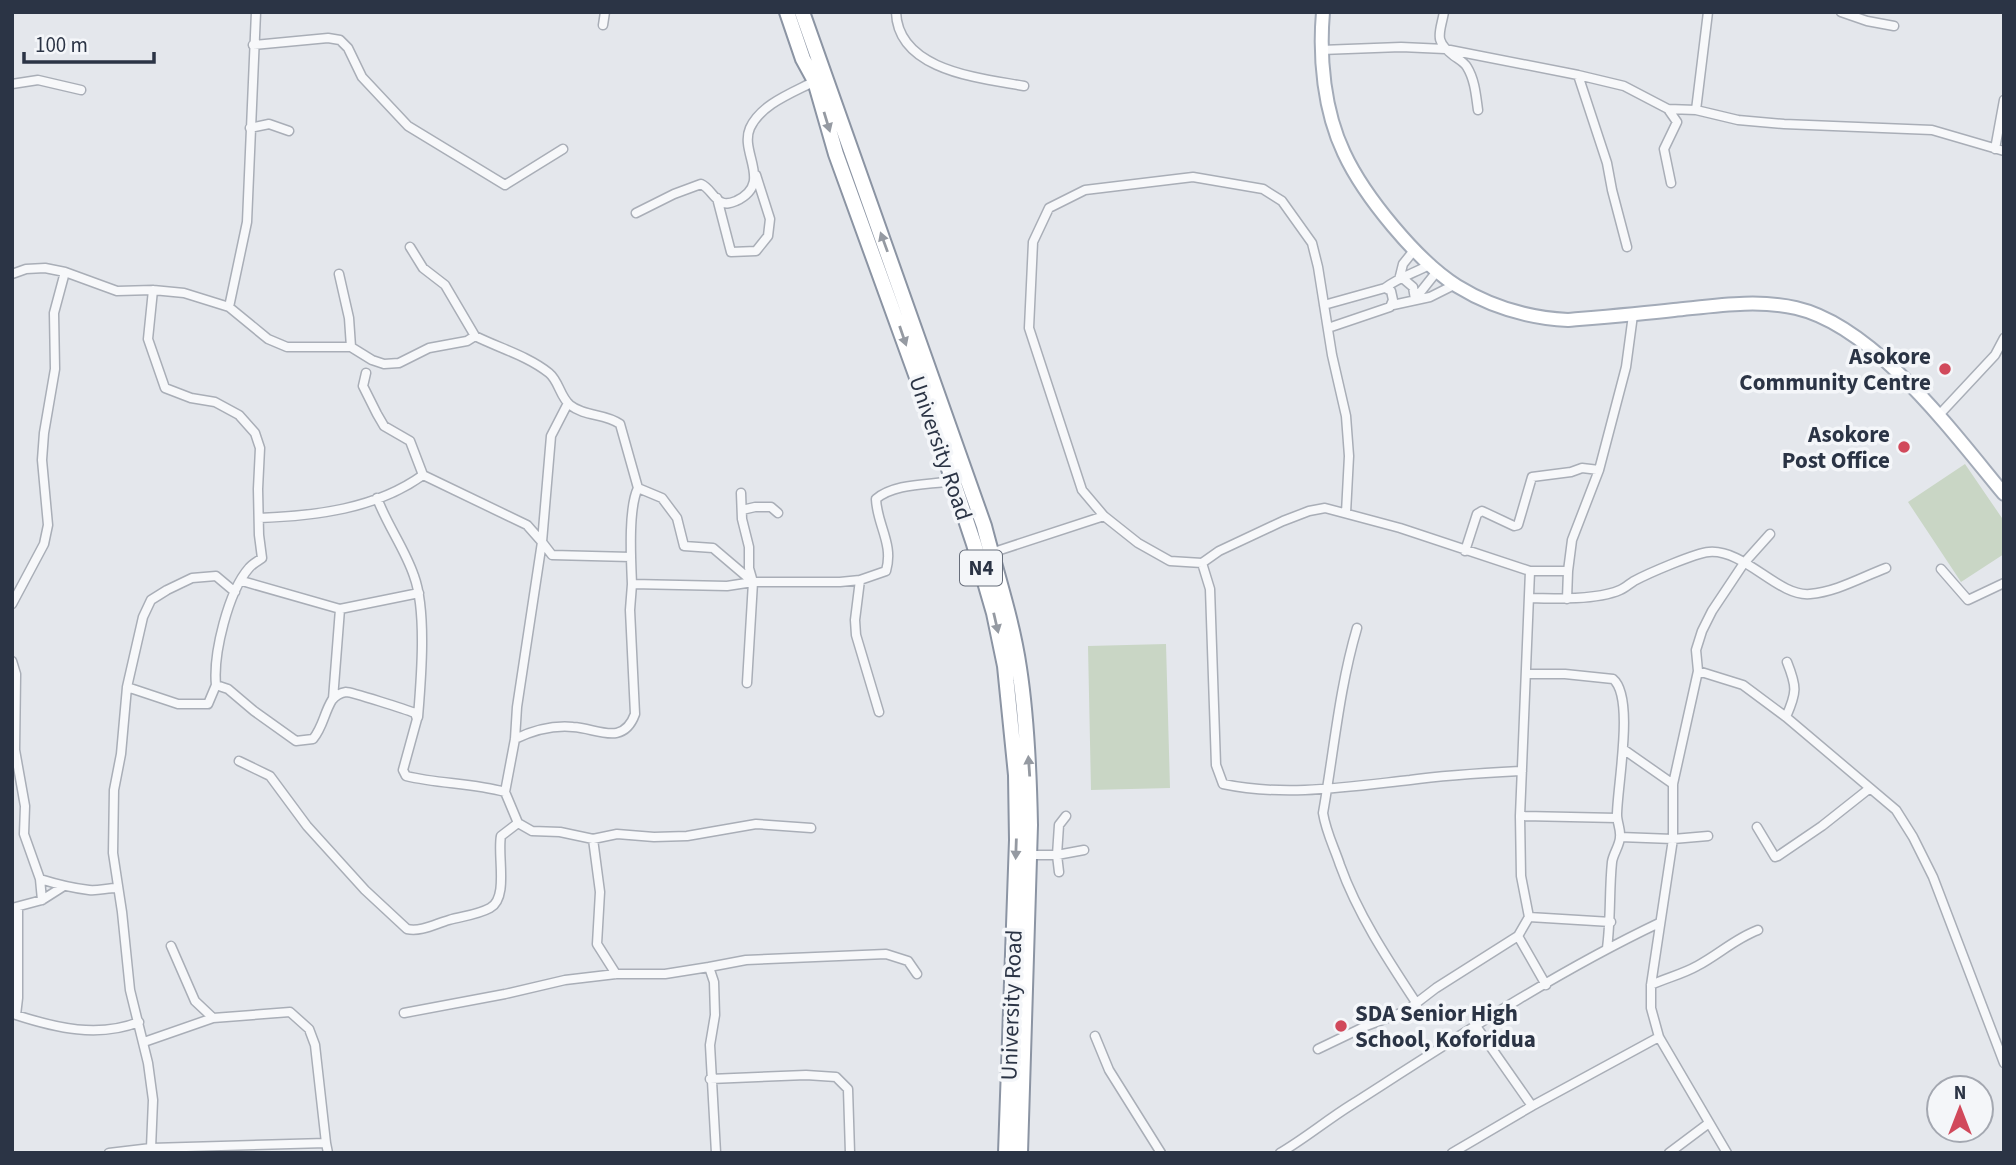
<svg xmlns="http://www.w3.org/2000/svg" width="2016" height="1165" font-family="'Source Sans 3',sans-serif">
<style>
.grass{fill:#c9d6c5}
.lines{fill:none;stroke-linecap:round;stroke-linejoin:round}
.street-casing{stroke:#a9aeb7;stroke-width:11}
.primary-casing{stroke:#a3abb8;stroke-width:16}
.highway-casing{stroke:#8b94a3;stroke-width:18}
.street{stroke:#f7f8fa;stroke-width:8}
.primary{stroke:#fff;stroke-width:12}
.highway{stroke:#fff;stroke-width:14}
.oneway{fill:#959aa2}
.poi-dot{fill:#d1495b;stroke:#f4f6f9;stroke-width:2.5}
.labels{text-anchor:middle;stroke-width:7;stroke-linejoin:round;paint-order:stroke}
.shield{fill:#f4f6f9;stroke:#676e7b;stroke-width:2}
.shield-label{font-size:21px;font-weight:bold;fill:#2b3445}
.poi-label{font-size:23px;font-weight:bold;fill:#2b3445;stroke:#f4f6f9;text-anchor:end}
.street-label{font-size:23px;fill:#2b3445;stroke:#f4f6f9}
</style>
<rect width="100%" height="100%" fill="#e4e7ec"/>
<path class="grass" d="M1965 464 2004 521V554L1961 582 1908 502Z
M1166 644 1170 788 1091 790 1088 646Z"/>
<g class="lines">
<g class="street-casing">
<path id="street" d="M896 12C898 71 980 78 1024 86
M1444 12C1440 34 1433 40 1454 56 1458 59 1464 62 1467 67 1475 80 1476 96 1478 110
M1841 12 1867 21 1894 26
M603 25 605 12
M253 45 328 38 340 40 348 48 362 77 408 126 505 185 563 149
M1321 50 1401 47 1445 49 1578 75 1624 86 1668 109 1696 110 1738 120 1784 124 1932 130 2004 151
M1578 75 1607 163 1612 190 1627 247
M12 84 38 80 81 90
M1668 109 1677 122 1664 149 1671 183
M1696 110 1708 12
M250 128 269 124 289 131
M1995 149 2004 100
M717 198 731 252 756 251 768 236 770 219 756 175
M636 213 674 194 701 184C710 188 713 198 721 202 726 205 731 203 736 201 774 183 739 153 750 128 761 104 792 93 815 81
M410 247 423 268 445 285 475 336
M12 274 26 269 45 268 65 272 117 291 153 290 184 293 229 307 268 339 287 347H351L372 360 384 364 399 363 429 348 467 341 475 336C499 348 528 356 549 373 559 381 560 397 570 405 585 417 605 413 620 424L638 488 662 498 677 518 684 546 713 548 753 582
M339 274 349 318 351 347
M1400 276 1403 264 1415 249
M1400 276 1413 287 1415 299
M1385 288C1399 277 1415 273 1431 264
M153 290 148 339 165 388 191 398 215 402 239 415 255 433 260 448 258 489 259 535 262 558C258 561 252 564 249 568 228 592 213 654 216 685L228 689 254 711 296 741 313 739C323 727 324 713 332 700 336 695 340 693 346 692 352 692 407 710 415 713L417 719 403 770 406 776C439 784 472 783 505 792
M1415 299 1438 270
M1324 305 1385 288 1391 291 1393 300 1390 307 1328 328
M1393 305 1430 297 1454 285
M229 307 247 222 256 12
M366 373 363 386 377 414 384 426 410 441 423 475 527 525 542 542 517 707 515 739 505 792 518 823 532 831 560 832 593 839 617 834 654 837 687 836 756 824 811 828
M568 403 551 436 542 542 552 555 631 557
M1939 415 1995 355 2004 338
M741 493 742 519 749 547V568L753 582 747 683
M377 498C387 525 405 549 414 576 427 611 421 680 418 717
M742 510 755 507H771L778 513
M259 518C315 516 376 509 423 475
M1465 551 1477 514 1482 511 1514 526 1518 525 1532 477 1571 472 1582 468 1599 470
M991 553 1104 516
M1202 563 1170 561 1138 543 1104 516 1082 490 1029 328 1033 242 1049 208 1085 190 1193 177 1263 189 1282 201 1312 243 1318 267 1332 355 1346 416 1349 456 1346 513
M1941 569 1968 600 2004 583
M1530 571 1520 816 1521 876 1529 917 1518 936 1546 985
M860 580 855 620 856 635 879 712
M242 581 340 609
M632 584C631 560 628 508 638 488
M235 592 216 576 192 578 167 590 151 600 143 617 127 687 121 754 114 790 113 853 122 912 130 990 148 1063 153 1100 151 1148 326 1143 328 1153
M1530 598C1556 599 1597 600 1620 590 1625 588 1629 584 1634 581 1647 574 1695 553 1709 552 1745 549 1778 597 1810 594 1836 592 1862 577 1886 568
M1567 599 1568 571
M12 604 44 544 48 525 42 460 44 433 55 369 54 313 65 272
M1357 628C1339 689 1334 751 1323 813 1326 832 1334 847 1340 865 1358 915 1388 960 1417 1004
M12 661 16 674 15 750 25 806 24 834 40 879C56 884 72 888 89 890 98 891 107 888 117 888
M1698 671 1743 685 1786 717 1896 810 1913 837 1933 877 2004 1063
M1527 674H1565L1613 679C1635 697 1617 787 1617 815 1617 822 1621 830 1620 837 1620 845 1613 854 1612 862 1609 891 1611 919 1607 948
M127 687 178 704H208L216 685
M333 699 340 609 419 593
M1786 717C1797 692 1797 687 1787 662
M515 739C534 730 552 725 573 727 597 728 623 747 635 714L630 610 632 584 727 586 753 582H840L860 580 886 571C894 544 877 525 876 499 895 483 929 485 952 481
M1623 749 1673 784
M239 761 270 776 307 826 365 890 407 929C421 932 435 924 449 920 463 916 477 915 490 908 509 898 497 855 501 836L518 823
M1522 771C1485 773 1447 775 1410 780 1347 787 1285 797 1223 784L1216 765 1210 589 1202 563 1219 551 1283 521 1309 511 1325 508 1400 528 1530 571H1568L1572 540 1599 470 1626 367 1633 315
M1520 816 1617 818
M1757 827 1775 857 1778 856 1822 826 1870 788
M1620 837 1673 839 1708 836
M593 839 600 892 597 944 616 974
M1030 855H1057L1059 825 1066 816
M1059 872 1057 855 1084 850
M42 900 64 886
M18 907V998L16 1015C56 1028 98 1038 139 1022
M12 908 42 900 40 879
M1529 917 1611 922
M171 946 195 1001 213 1018 290 1012 309 1029 315 1045 326 1143
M709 967 746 960 886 954 908 961 917 974
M1651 985C1666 978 1683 974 1697 966 1718 955 1736 938 1758 930
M404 1013 505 994 565 980 616 974H665L709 967 714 982 715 1015 710 1045 716 1153
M1476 1026 1532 1106
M1095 1036 1109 1070 1161 1153
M144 1042 213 1018
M1318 1049 1366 1026 1406 1011 1436 988 1518 936
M710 1079 806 1075 836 1077 848 1089 850 1153
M109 1153 151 1148
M1280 1153C1304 1139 1327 1120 1351 1105 1451 1041 1552 974 1659 923
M1452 1153 1532 1106 1659 1037
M1669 1153 1709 1123
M1727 1153 1659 1037 1651 1008V985L1673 839V784L1698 671 1696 650 1702 631 1712 611 1744 563 1770 534"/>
</g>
<g class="primary-casing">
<path id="primary" d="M1323 12C1319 58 1324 111 1344 153 1364 196 1417 261 1457 286 1491 307 1528 318 1568 320 1603 317 1639 314 1674 310 1714 306 1757 299 1796 308 1875 326 1954 434 2004 494"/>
</g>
<g class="highway-casing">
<path id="highway" d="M787 12 803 59 815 81 836 154 935 427 974 544 994 613 1005 666 1016 775 1017 840 1006 1153
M802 12 984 526C996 573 1012 620 1019 668 1027 720 1029 773 1030 825L1020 1153"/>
</g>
<use href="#street" class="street"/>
<use href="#primary" class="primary"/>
<use href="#highway" class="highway"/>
</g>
<defs><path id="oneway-solid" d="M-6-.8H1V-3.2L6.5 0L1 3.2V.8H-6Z" transform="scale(1.75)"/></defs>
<g class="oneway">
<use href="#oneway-solid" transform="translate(827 122) rotate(73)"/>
<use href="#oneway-solid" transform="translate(884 242) rotate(-110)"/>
<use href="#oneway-solid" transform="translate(903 336) rotate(71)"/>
<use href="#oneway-solid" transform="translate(996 623) rotate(77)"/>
<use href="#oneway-solid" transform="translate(1029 766) rotate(-94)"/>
<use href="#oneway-solid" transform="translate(1016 849) rotate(92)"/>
</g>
<g class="poi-dot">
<circle cx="1945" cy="369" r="7"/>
<circle cx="1904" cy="447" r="7"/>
<circle cx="1341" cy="1026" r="7"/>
</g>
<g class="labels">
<rect class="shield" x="960" y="550.5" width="42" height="35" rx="5"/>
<g class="shield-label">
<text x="981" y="575">N4</text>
</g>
<g class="poi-label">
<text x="1931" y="364">Asokore<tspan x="1931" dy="26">Community Centre</tspan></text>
<text x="1890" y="442">Asokore<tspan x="1890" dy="26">Post Office</tspan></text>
<text x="1355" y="1021" text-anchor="start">SDA Senior High<tspan x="1355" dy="26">School, Koforidua</tspan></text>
</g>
<g class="street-label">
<text transform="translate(941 448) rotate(71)" y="8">University Road</text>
<text transform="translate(1011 1005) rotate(-88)" y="8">University Road</text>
</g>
</g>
<rect width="2016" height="1165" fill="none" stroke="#2b3445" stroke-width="28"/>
<g transform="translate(1960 1109)"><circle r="33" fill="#f4f6f9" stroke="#a4a8b1" stroke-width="2"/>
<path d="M0-5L12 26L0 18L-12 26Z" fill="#d1495b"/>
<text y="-10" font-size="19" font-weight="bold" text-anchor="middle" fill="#2b3445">N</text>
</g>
<path d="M24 52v10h130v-10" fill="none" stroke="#2b3445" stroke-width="3.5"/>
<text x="35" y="52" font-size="21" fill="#2b3445" stroke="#f4f6f9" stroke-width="5" paint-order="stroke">100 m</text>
</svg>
